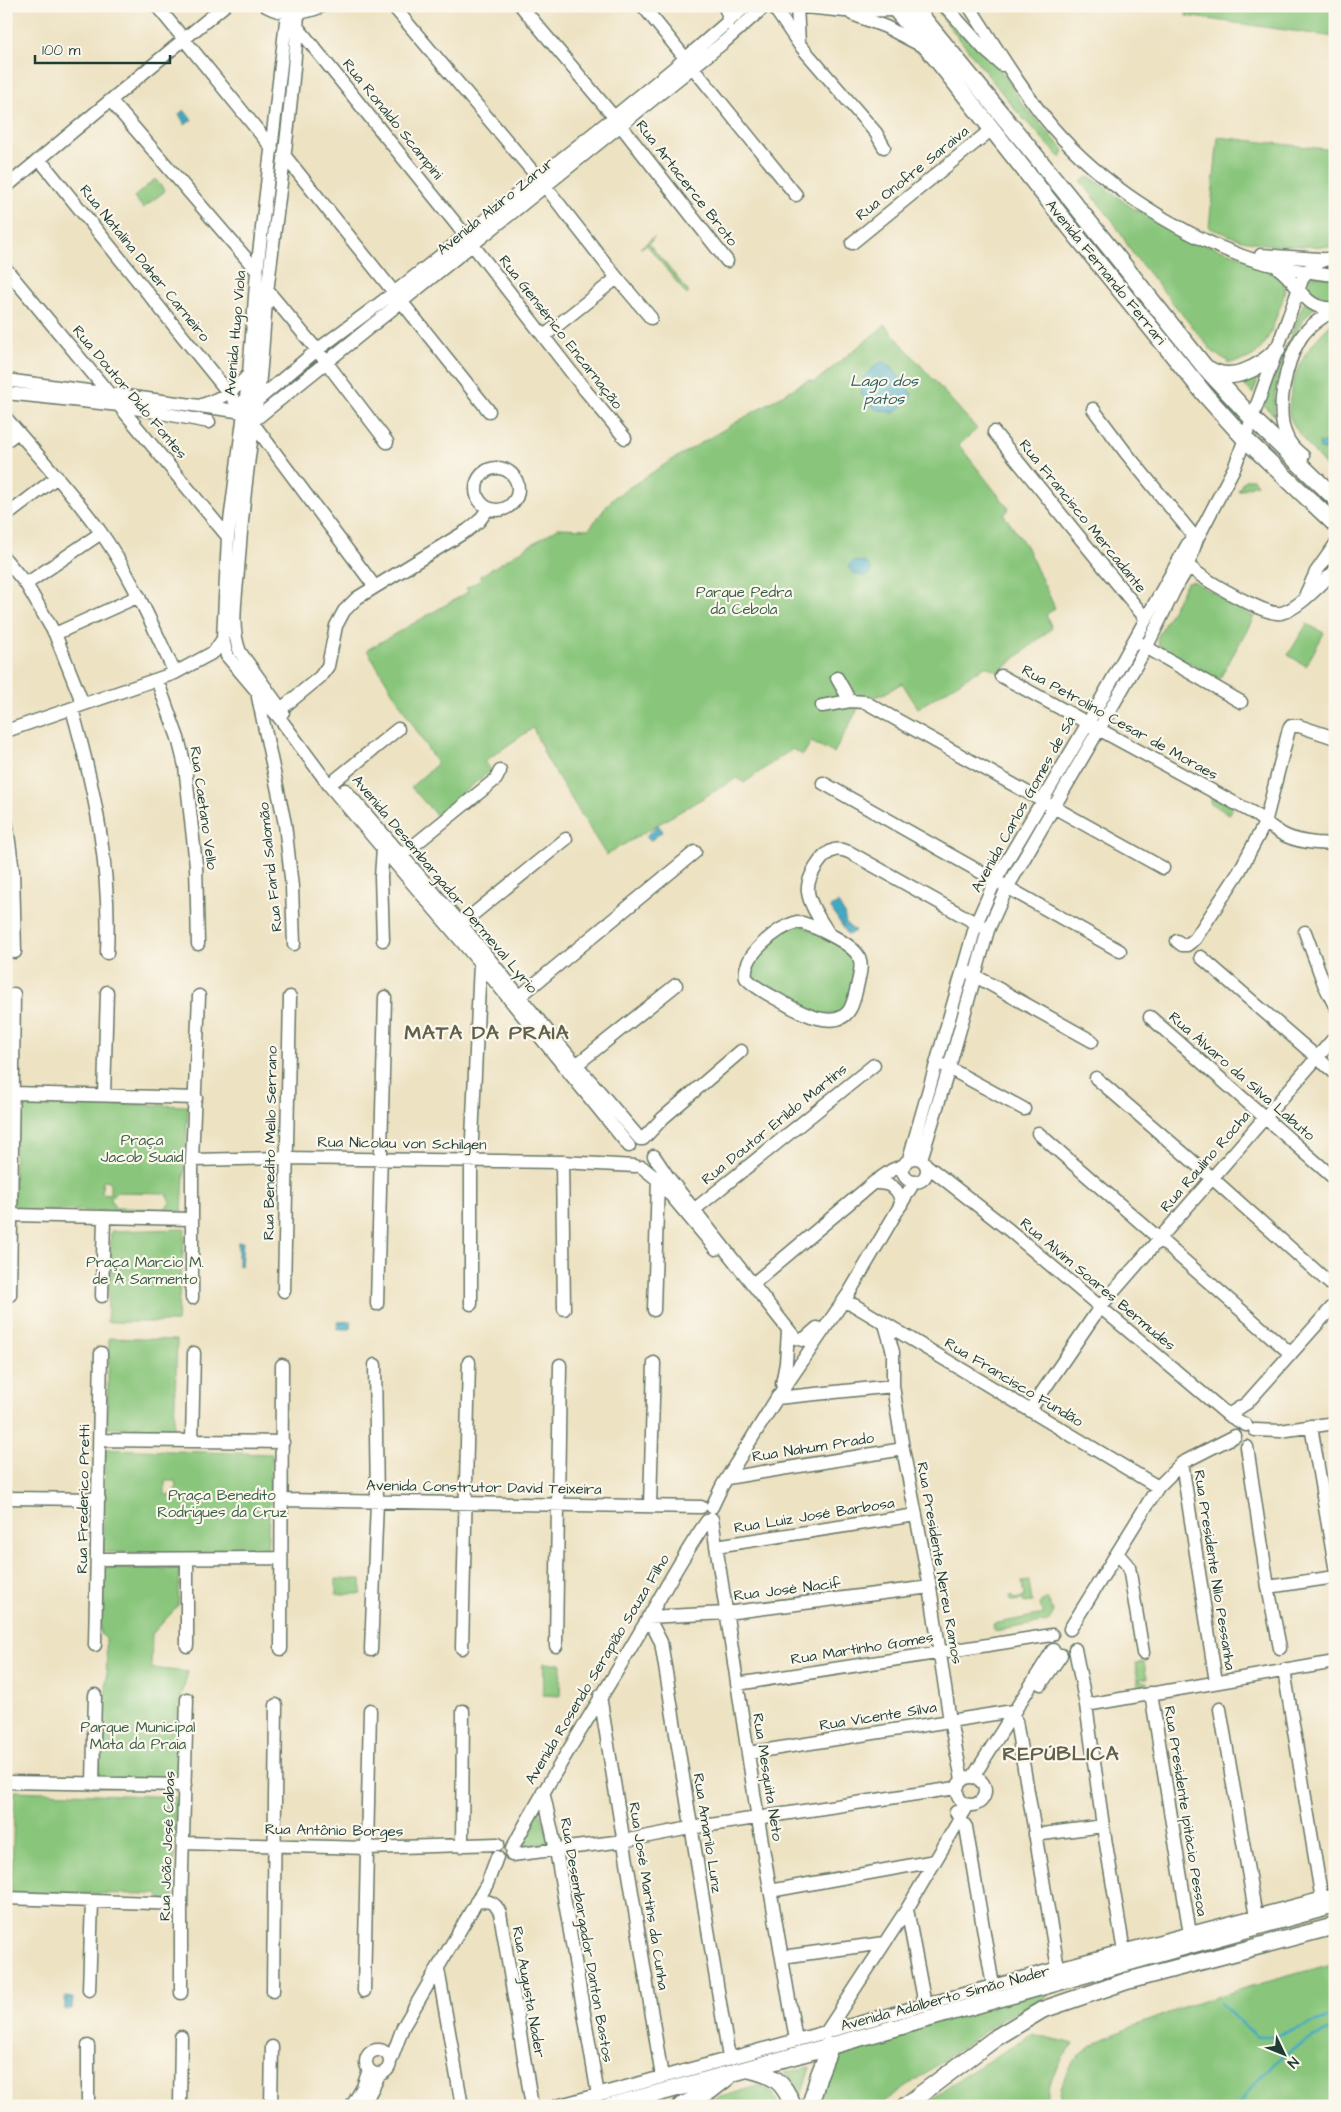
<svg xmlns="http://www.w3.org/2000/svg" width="1341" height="2112" font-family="'Architects Daughter',sans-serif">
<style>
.green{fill:#89c67c;stroke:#548258;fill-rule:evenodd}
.water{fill:#42a9c2;stroke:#30737b}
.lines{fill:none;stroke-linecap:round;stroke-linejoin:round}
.stream{stroke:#42a9c2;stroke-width:2.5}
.minor-casing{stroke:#677766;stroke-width:15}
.major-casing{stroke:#677766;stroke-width:19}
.minor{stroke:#fff;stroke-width:12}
.major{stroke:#fff;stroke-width:16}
.labels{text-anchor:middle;stroke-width:4.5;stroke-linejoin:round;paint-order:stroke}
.street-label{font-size:15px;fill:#1f3d34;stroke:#fbf7ec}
.park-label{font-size:15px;fill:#3a5f46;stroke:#fbf7ec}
.water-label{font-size:16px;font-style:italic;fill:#2a5d5f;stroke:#fbf7ec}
.district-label{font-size:20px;font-weight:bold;letter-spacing:1px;fill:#61614b;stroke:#fbf7ec}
</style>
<rect width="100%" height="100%" fill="#fbf7ec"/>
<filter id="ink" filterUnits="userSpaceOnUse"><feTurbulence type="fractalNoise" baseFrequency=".02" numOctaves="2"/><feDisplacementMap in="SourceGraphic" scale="10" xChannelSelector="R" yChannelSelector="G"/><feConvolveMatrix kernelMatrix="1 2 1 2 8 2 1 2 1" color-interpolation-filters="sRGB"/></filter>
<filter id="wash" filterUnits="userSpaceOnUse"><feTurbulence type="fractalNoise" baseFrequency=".0096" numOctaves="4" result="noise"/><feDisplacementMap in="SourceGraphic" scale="20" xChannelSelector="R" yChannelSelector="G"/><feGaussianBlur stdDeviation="1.12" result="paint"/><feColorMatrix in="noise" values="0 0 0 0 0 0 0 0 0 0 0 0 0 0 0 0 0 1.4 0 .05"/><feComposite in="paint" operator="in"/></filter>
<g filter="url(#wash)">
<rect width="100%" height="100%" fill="#ede2c2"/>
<path class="green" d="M1187 6H1335V37L1186 16Z
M935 8 945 12 1004 74 1023 105 1064 150 1061 158 1017 112Z
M1218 137 1335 150V247L1271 245 1242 240 1209 228Z
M1087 177 1092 178 1134 209 1210 246 1264 263 1284 281C1287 294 1281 303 1277 315 1267 343 1261 360 1228 363V360L1221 358 1212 351 1133 254 1113 221 1081 182Z
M155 179 165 191 143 208 134 197Z
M654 237 649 244 689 292 687 295 647 245 640 248Z
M1310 275 1335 278V301C1314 301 1305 297 1310 275Z
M1304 302 1316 307C1293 322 1269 390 1275 416L1263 405Z
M1335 321V476C1324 465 1292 429 1289 414 1288 410 1290 403 1290 399 1293 368 1311 341 1335 321Z
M885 325 977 429 959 445 1009 509 1004 515 1026 546 1055 608 1046 615 1052 628 999 672 985 666 918 708 902 683 882 695 871 697 859 707 834 753 811 742 803 755 792 749 744 783 737 778 606 855 547 759 533 728 485 761 491 770 436 815 411 787 437 764 367 650 468 592 466 588 481 580 480 576 558 528 589 529 613 498 667 463 808 380 815 382Z
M1261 369 1253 394 1236 377Z
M1248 479H1253L1257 484 1238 491 1243 482Z
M1193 581 1254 617 1219 680 1159 646 1157 638 1187 582Z
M1307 624 1324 633 1306 666 1288 655Z
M1213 796 1233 807 1229 814 1210 803Z
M797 923 854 953 857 960 845 1013 818 1015 749 977 748 971 764 945 770 948 782 930Z
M15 1101 188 1106 182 1212 14 1210ZM103 1180 110 1181V1194L102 1193ZM115 1192 165 1193 170 1202 165 1209 115 1208 111 1199Z
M185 1229 177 1322H107L111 1231Z
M109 1338 177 1340 174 1429 107 1427Z
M105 1449 272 1454 267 1555 103 1552ZM165 1481H175L176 1487 174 1495H165Z
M104 1568 180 1569 178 1606 152 1634 151 1668 188 1672 178 1709 177 1781 97 1779 98 1718C110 1701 106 1659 106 1638L100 1634Z
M336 1579H361V1594H336Z
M1029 1581 1032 1602 1024 1603V1600L1011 1601 1010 1596 1012 1595 1014 1599 1024 1597 1022 1582Z
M1047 1599 1054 1612 1048 1622 994 1631 993 1624 1044 1614 1039 1604Z
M1144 1662 1147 1678 1140 1679V1681L1147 1682V1685L1139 1687 1135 1663Z
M544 1663 561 1664 560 1696 543 1695Z
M15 1791 176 1797 173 1901H162L158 1894 11 1893Z
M539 1809 550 1843 523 1845Z
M1335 1963V2106H1060C1058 2091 1065 2071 1075 2060 1094 2041 1121 2031 1145 2022 1207 1997 1271 1981 1335 1963Z
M1046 1991 1047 1997 1004 2018 878 2106H813L826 2060 867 2049 865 2040Z
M1032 2034 1074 2044C1058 2062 1047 2081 1047 2106H923L959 2079Z
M810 2067 801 2097 791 2080 783 2073Z
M760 2085 772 2092 779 2106H704L717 2098Z"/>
<path class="water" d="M184 110 192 120 185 125 179 114Z
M881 362H885L893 369 912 394 910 400 894 413 875 409 861 394C859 379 869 370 881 362Z
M1319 442 1327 444 1335 442V452L1320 449Z
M853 561 865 562 871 569V573C862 579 852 575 848 566Z
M658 825 663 831 650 841 646 836Z
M838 903 844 913 846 924 855 931 848 935 830 907Z
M238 1242H243L241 1266 238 1265Z
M351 1321 350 1329H338V1322Z
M65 1997 73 1998 72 2010H65Z"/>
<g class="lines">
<path class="stream" d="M1220 2003 1257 2037H1272L1335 2016
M1239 2106C1260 2070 1295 2042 1335 2029"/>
</g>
</g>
<g filter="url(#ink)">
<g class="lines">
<g class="minor-casing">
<path id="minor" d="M157 6 272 148
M266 6C284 16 305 14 322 6
M393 6 545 186 617 278 651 318
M521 6 614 117 727 261
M643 6 796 195
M724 6 728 14 727 24
M773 6 799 44 876 133 884 147
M796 6 845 11 896 10
M797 6 799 44
M945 6 985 50 1002 65
M969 6C996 47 1021 90 1053 128 1101 183 1173 231 1242 256 1272 267 1304 272 1335 275
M287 13 257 271 249 374 228 537 223 639 227 656 281 720 329 785 480 963 629 1146
M852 14 886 27 924 47
M295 24 465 235 585 390 625 438
M111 101 257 271
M284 155 489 411
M40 160 244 412
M6 187 224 6
M852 243 992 129
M1261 255 1335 260
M1278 268C1300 283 1303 311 1335 308
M6 269 228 537
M267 290 317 350 387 442
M544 336 617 278
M6 380 244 412
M6 393 119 405 209 422
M253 404 317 350 395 292 614 117 685 59 746 6
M202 405C220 399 237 389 249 374
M1093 409 1126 453 1193 535
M6 418C38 456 73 493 102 534 132 577 152 625 175 673
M252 422 724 42 765 6
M252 422 375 587
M994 432 1146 619
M6 441 18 432
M1303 456C1296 450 1289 444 1286 435 1275 410 1286 362 1300 339 1308 326 1322 317 1335 310
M476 489a21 21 0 1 1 42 0a21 21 0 1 1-42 0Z
M6 516 57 477
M6 560 26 584 55 634 83 704
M1189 566C1201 578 1265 616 1281 613 1299 609 1321 583 1335 571
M26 584 101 533
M1306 594 1316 572 1335 545
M55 634 139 596
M1139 643 1241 702
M1001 676 1253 813C1278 831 1283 840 1316 843 1323 843 1329 845 1335 841
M837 678 850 701
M157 680 178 738 185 766 196 865 198 944
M258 697 285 824 292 887 294 944
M822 706 850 701 865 702 1163 868
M72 709C95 790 111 867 107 953
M281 709 320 677 328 666 336 626 344 611 357 598 468 530 479 521 488 509
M283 712 240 652C230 627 236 597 238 570 242 513 248 457 257 401 263 363 263 323 268 284 279 194 293 104 298 13
M6 731 175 673 214 652 223 639
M823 783 1120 951
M329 785 398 729
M345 790 461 924 550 1034 640 1139
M6 820 13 871 15 952
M402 855 496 779 500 771
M797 922C811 924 852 943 859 957 863 966 859 977 857 987 855 994 854 1002 850 1009 837 1032 799 1012 784 1003 772 996 756 989 746 978 742 955 777 928 797 922Z
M456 928 566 839
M1305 932 1324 984 1335 1006
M829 934C822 922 810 907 808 892 806 879 821 854 834 850 839 849 844 850 849 852L983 927
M383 940 381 877 383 848
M1177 941 1182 945H1187L1195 939 1239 872 1265 823 1289 729 1291 726H1299L1335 738
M1201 957 1335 1073
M970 973 1092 1041
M519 997 695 852
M1150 1017 1335 1179
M943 1065 1024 1109
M570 1070 676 985
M1096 1078 1212 1178 1335 1288
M13 1093 196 1098
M104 1095 107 992
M1038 1133 1290 1353
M643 1139 663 1118 741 1051
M654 1156 668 1177 795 1338 803 1340 817 1328
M903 1170a12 12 0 1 1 24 0a12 12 0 1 1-24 0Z
M909 1159 976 924 995 881 1088 723 1189 542
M921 1159 949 1068 988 930 1007 888 1146 648 1175 589 1189 566V562L1197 539 1235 466 1303 277 1311 267 1326 259
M192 1160 285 1158 562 1162 635 1166
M562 1162 564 1309
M926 1165 1009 1230 1228 1415 1246 1425
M642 1167 658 1180 716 1249
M873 1183C889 1182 901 1188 901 1205
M695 1209 874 1065
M12 1215 191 1219
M754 1283 873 1183 892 1170 904 1165
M284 1291 290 997
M10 1295 14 994
M102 1296 104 1218
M192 1298V1160L199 996
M843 1302 854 1305 1158 1487
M377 1304 385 997
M471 1304V1161L480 963
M654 1310 658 1180
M885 1324 893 1352V1386L903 1449 930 1587 950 1721 962 1779
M782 1384 786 1363 788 1331
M777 1398 893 1386
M1030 1410 1100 1307 1335 1037
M1228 1415 1247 1403 1335 1304
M1311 1426 1335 1566
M1255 1430 1280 1431 1335 1423
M101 1440 283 1442
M192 1441 194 1353
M1247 1447 1268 1587 1280 1648
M1182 1463 1216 1682
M727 1478 903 1449
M6 1498 99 1499
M282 1500 701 1507
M650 1505 654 1363
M712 1507 722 1486 777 1398 849 1293 914 1182
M712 1519 758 1819 796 2040
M716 1546 916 1515
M1118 1554 1129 1567 1143 1653
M98 1559 280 1558
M187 1559V1646
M1268 1587 1335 1577
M1070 1629 1158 1487 1182 1463 1235 1436
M95 1645 101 1353
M556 1646 560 1365
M462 1648 469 1362
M281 1649 282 1365
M1075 1649 1086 1705 1103 1826 1124 1952
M371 1650 377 1502 375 1365
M1284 1670 1322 1900
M737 1684 1052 1635
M1041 1684 1061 1655
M1151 1693 1190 1934
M600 1696 662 2077
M1086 1705 1335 1662
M1220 1709 1256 1917
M1016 1721 1058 1968
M748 1753 1013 1711
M957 1791a14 14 0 1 1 28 0a14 14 0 1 1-28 0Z
M973 1777 1053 1650
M6 1782 185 1785
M93 1784 95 1695
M543 1791 556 1850 598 2095
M956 1812 966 1827 993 1986
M1035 1835 1103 1826
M184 1843 367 1848 498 1844
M462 1846 463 1711
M512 1849C551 1774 598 1705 640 1632 662 1595 682 1556 707 1521
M512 1855 623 1841 690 1828 956 1788
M770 1891 935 1861
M6 1898 181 1904
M476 1902C487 1900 495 1901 500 1913L532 2106
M907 1909 925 2005
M782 1957 884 1943
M438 1969 462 2106
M89 1990 92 1902
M273 1991 276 1705
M364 1991 370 1710
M181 1993V1904L187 1699
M825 2034 907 1909 968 1805
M366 2062a12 12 0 1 1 24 0a12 12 0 1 1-24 0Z
M729 2058 661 1642 648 1617 726 1613 930 1587
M391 2060 403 2027 487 1884 497 1857
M88 2106V2046
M180 2106 181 2037
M271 2106 272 2047
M352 2106 363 2087 369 2070
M363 2106 380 2074
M557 2106 1058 1968 1335 1895"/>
</g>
<g class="major-casing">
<path id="major" d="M893 6 930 51 1095 259 1207 397 1245 439 1335 524
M913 6 1065 192 1204 366 1251 417 1335 498
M1208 369C1231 384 1260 368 1277 350
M747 2069C773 2075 783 2080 793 2106
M610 2106C852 2042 1093 1971 1335 1905
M681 2106 710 2091 728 2077
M810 2106 819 2075 830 2047
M905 2106 997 2037 1042 2010 1127 1981 1335 1926"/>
</g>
<use href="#minor" class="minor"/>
<use href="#major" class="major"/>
</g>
</g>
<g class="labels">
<g class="street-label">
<text transform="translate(393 119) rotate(51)" y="5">Rua Ronaldo Scampini</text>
<text transform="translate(912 173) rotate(-39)" y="5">Rua Onofre Saraiva</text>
<text transform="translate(687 183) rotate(52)" y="5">Rua Artacerce Broto</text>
<text transform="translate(495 206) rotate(-39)" y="5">Avenida Alziro Zarur</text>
<text transform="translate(145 263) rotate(51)" y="5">Rua Natalina Daher Carneiro</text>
<text transform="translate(1106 272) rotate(51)" y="5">Avenida Fernando Ferrari</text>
<text transform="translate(561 332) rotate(52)" y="5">Rua Gensérico Encarnação</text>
<text transform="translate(235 333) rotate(-85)" y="5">Avenida Hugo Viola</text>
<text transform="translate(130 392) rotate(50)" y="5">Rua Doutor Dido Fontes</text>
<text transform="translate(1083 516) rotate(51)" y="5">Rua Francisco Mercadante</text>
<text transform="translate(1120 722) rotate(29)" y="5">Rua Petrolino Cesar de Moraes</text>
<text transform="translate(1023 804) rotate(-61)" y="5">Avenida Carlos Gomes de Sá</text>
<text transform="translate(204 808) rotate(82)" y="5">Rua Caetano Vello</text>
<text transform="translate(270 867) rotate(-96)" y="5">Rua Farid Salomão</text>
<text transform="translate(445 884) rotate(50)" y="5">Avenida Desembargador Dermeval Lyrio</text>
<text transform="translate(1242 1076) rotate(41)" y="5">Rua Álvaro da Silva Labuto</text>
<text transform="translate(774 1124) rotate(-39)" y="5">Rua Doutor Erildo Martins</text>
<text transform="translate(270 1143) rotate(-89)" y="5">Rua Benedito Mello Serrano</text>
<text transform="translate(402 1143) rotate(1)" y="5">Rua Nicolau von Schilgen</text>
<text transform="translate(1205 1161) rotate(-49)" y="5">Rua Raulino Rocha</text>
<text transform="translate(1098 1284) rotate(40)" y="5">Rua Alvim Soares Bermudes</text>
<text transform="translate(1014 1382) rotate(31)" y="5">Rua Francisco Fundão</text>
<text transform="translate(813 1447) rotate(-9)" y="5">Rua Nahum Prado</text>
<text transform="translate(484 1487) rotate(1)" y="5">Avenida Construtor David Teixeira</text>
<text transform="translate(83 1499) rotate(-89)" y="5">Rua Frederico Pretti</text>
<text transform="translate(814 1515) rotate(-9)" y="5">Rua Luiz José Barbosa</text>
<text transform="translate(940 1563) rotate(80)" y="5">Rua Presidente Nereu Ramos</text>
<text transform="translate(1215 1570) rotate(81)" y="5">Rua Presidente Nilo Pessanha</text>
<text transform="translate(787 1589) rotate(-7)" y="5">Rua José Nacif</text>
<text transform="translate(862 1648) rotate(-9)" y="5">Rua Martinho Gomes</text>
<text transform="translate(597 1669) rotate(-59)" y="5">Avenida Rosendo Serapião Souza Filho</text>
<text transform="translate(878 1716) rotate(-9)" y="5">Rua Vicente Silva</text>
<text transform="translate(768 1777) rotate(81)" y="5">Rua Mesquita Neto</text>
<text transform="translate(1186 1811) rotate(81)" y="5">Rua Presidente Ipitácio Pessoa</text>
<text transform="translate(334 1830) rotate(1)" y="5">Rua Antônio Borges</text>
<text transform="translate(708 1833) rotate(81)" y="5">Rua Amarilo Lunz</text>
<text transform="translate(167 1846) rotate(-88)" y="5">Rua João José Cabas</text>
<text transform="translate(649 1896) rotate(81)" y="5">Rua José Martins da Cunha</text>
<text transform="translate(587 1940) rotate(80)" y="5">Rua Desembargador Danton Bastos</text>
<text transform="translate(529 1992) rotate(80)" y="5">Rua Augusta Nader</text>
<text transform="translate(945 1998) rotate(-15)" y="5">Avenida Adalberto Simão Nader</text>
</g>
<g class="park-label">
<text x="744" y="597">Parque Pedra<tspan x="744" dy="17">da Cebola</tspan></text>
<text x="142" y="1145">Praça<tspan x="142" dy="17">Jacob Suaid</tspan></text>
<text x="145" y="1267">Praça Marcio M.<tspan x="145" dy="17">de A Sarmento</tspan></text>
<text x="222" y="1500">Praça Benedito<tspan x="222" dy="17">Rodrigues da Cruz</tspan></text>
<text x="138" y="1732">Parque Municipal<tspan x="138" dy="17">Mata da Praia</tspan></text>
</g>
<g class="water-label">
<text x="884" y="386">Lago dos<tspan x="884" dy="18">patos</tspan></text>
</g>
<g class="district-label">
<text x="487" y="1039">MATA DA PRAIA</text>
<text x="1061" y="1760">REPÚBLICA</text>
</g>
</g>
<rect width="1341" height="2112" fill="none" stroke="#fbf7ec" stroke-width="25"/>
<g transform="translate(1284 2054) rotate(133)" stroke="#fbf7ec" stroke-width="4" paint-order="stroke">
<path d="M0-4L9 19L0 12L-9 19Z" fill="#1f3d34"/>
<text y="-8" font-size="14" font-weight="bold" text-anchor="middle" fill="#1f3d34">N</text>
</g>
<path d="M35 55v8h135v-8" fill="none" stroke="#1f3d34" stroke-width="2.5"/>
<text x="42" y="55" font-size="15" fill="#1f3d34" stroke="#fbf7ec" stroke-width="4" paint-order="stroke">100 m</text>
</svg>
